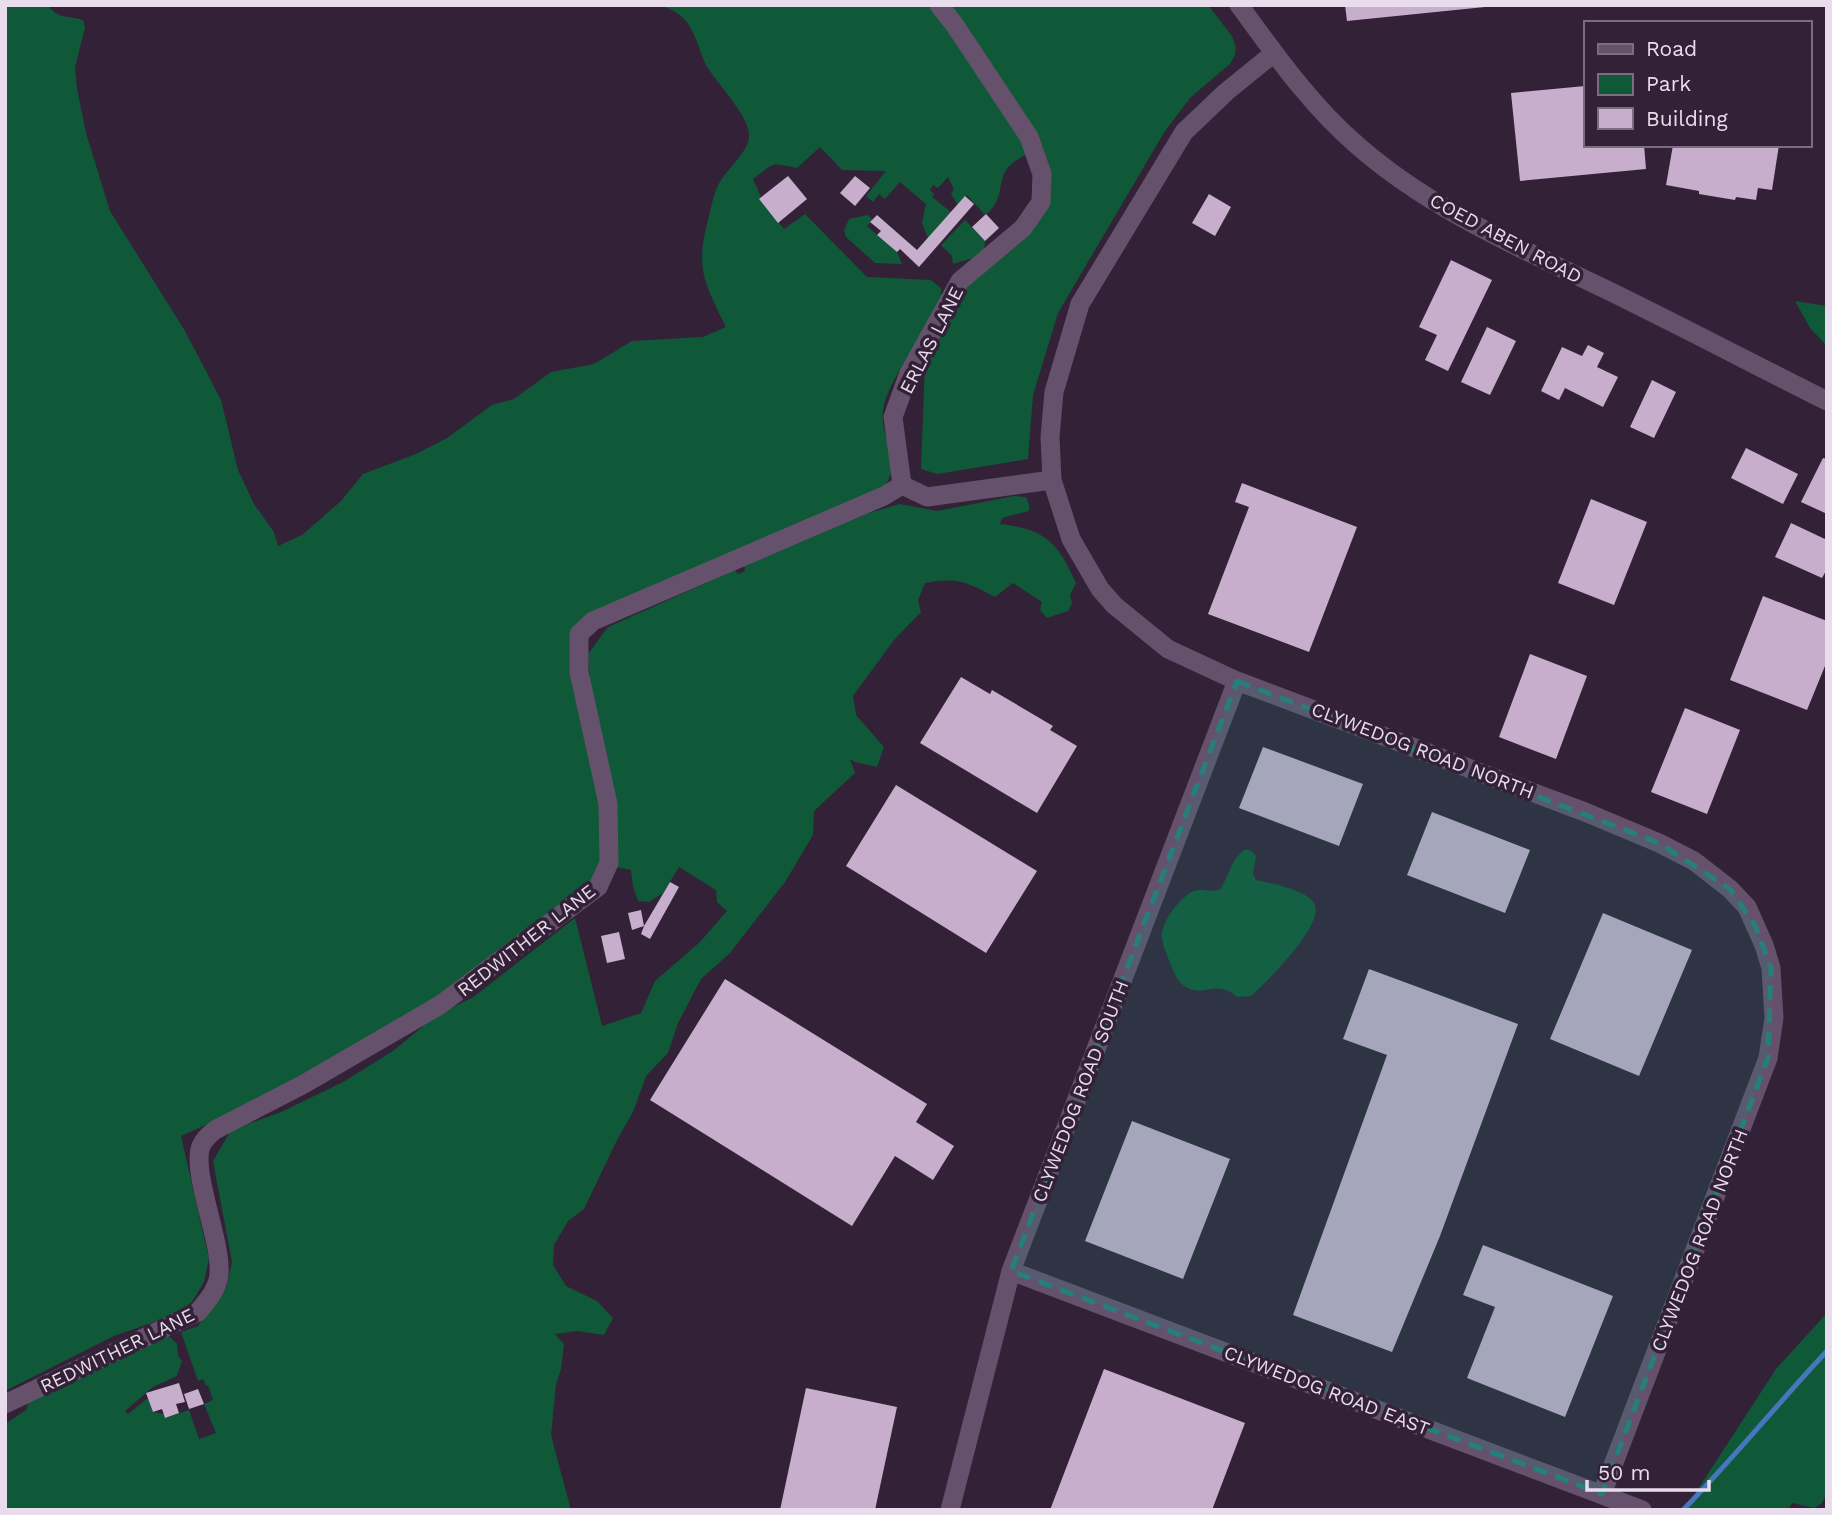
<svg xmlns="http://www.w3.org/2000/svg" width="1832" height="1515" font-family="'Work Sans',sans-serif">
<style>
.green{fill:#0f5838}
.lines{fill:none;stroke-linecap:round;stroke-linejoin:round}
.stream{stroke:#4676bb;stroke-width:5}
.building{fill:#c6aecc}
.minor{stroke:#66516c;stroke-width:19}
.marked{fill:#25807b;fill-opacity:0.2;stroke:#25807b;stroke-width:5;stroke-dasharray:14 9;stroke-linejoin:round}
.labels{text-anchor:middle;stroke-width:7;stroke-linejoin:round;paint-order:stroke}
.street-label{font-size:19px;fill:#e9dcec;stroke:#332138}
</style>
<rect width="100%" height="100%" fill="#332138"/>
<path class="green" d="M5 5H48C58 20 68 15 83 20L85 28 75 67 77 89 86 133 110 211 185 331 221 400 238 470 254 504 274 532 278 546 302 535 341 501 363 474 416 454 447 438 492 405 514 399 551 372 594 364 632 341 703 337 726 327C703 280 695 268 709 216 712 204 714 191 721 180 729 168 748 151 749 137 751 117 716 83 706 65 699 50 696 34 686 21 678 12 671 9 659 5H1208L1232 36 1236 48 1235 55 1230 64 1191 97 1165 131 1058 313 1033 395 1028 459 937 474 921 469 925 363 966 285 1049 203 1030 152C1022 157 1011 162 1006 170 997 187 1004 197 988 213L984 214 967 195 958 205 951 194 954 189 948 177 938 188 933 185 930 190 934 194 932 197 951 212 928 238 922 223 926 204 900 182 885 199 879 194 873 202 866 196 886 171 842 170 820 147 797 168C769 163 777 161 753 179L761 197 759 199 784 229 805 214 867 277 931 280 941 288V305C926 329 886 384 883 410 879 442 907 462 880 492L577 630 601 803 603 865 586 889 416 1011 289 1088 181 1136 209 1259 204 1282 192 1302 174 1315 114 1336 5 1391Z
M868 215 872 220 867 226 897 252 902 264 875 263 846 237 844 230 849 219Z
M965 220 985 241 984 251 973 258 953 264 952 256 941 245Z
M1795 301 1827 306V346L1810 328Z
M1014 496 1026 497 1029 504V511L1002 518 1000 524C1045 529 1058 542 1076 583L1070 595 1072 603 1068 611 1047 618 1040 610 1042 602 1013 583 995 597C967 582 957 577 925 583L918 600 921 612 894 640 853 696 856 715 884 747 877 767 855 762 850 759 855 773 814 811 813 835 785 882 730 953 701 979 678 1023 668 1053 646 1076 633 1112 617 1140 584 1209 568 1221 554 1245 553 1265 566 1286 597 1301 613 1318 604 1335 577 1331 555 1334 564 1344 561 1369 556 1384 551 1435 571 1510H5V1424L26 1410 30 1398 168 1335 177 1344 178 1356 182 1361 177 1376 153 1387 125 1411 128 1414 148 1398 153 1412 164 1414 165 1418 189 1410 199 1439 216 1433 204 1404 213 1400 208 1385 206 1386 203 1379 198 1381 181 1332 198 1326 219 1290 226 1288 232 1262 213 1161 231 1130 281 1112 343 1082 393 1051 438 1014 472 998 575 918 602 1026 641 1013 655 981 700 942 727 911 717 902 716 890 679 867 663 893 649 902 638 901 633 887 631 870 615 867 592 706 588 654 608 627 735 570 738 574 745 571 744 566 865 514 900 504 937 511Z
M1244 850H1250L1256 856 1253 874 1256 880C1270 883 1309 890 1315 905 1323 926 1267 982 1251 996L1237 997C1217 978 1205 998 1186 987 1176 981 1173 970 1169 960 1166 952 1161 941 1162 933 1164 919 1178 901 1190 893 1200 886 1210 894 1221 889L1235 859Z
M1827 1313V1494L1821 1504 1814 1508 1792 1503 1788 1510 1685 1509 1776 1369Z"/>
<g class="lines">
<path class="stream" d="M1683 1510C1733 1459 1778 1403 1827 1351"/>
</g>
<path class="building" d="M1345 5H1485V7L1347 21Z
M1585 86V145H1644L1646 169 1520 181 1511 93Z
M1673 145H1779L1772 190 1758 188 1756 200 1736 197 1735 200 1699 194V191L1666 185Z
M788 176 807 199 778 223 759 199Z
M855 176 870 188 855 206 840 193Z
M1209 194 1231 207 1215 236 1192 223Z
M965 196 974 204 919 267 900 249 897 252 877 235 881 231 870 222 877 215 917 250Z
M986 214 999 228 985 241 972 227Z
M1451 260 1492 280 1448 371 1425 360 1437 335 1419 327Z
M1487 327 1516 341 1490 395 1461 382Z
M1588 345 1604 353 1597 367 1618 377 1603 407 1565 388 1559 400 1541 391 1562 347 1582 356Z
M1652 380 1676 392 1654 438 1630 427Z
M1746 448 1798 474 1783 504 1731 478Z
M1823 458 1827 459V509L1825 513 1801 502Z
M1242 483 1357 527 1309 652 1208 614 1249 507 1235 502Z
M1591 499 1647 522 1614 605 1558 583Z
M1791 523 1827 540V569L1822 578 1775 557Z
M1763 596 1827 621V661L1807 710 1730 680Z
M1530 654 1587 676 1556 759 1499 737Z
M961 677 990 694 992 690 1053 726 1050 730 1077 746 1037 813 920 743Z
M1685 708 1740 730 1707 814 1651 792Z
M1263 747 1363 784 1339 846 1239 808Z
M896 785 1037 871 986 953 846 866Z
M1432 812 1530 850 1505 913 1407 875Z
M670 882 679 887 650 939 641 934 644 926 632 930 628 913 641 910 644 926Z
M1603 913 1692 950 1639 1076 1550 1039Z
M619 932 625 959 607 963 601 936Z
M1369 969 1518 1024 1440 1236 1392 1352 1293 1315 1387 1055 1343 1039Z
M725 979 927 1104 916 1122 954 1146 933 1180 895 1156 852 1226 650 1100Z
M1132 1121 1230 1159 1183 1279 1085 1241Z
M1483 1245 1613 1296 1565 1417 1467 1378 1495 1307 1463 1295Z
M1104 1369 1245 1423 1212 1510H1050Z
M179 1383 185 1402 176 1404 179 1413 165 1418 162 1409 153 1412 146 1393Z
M806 1388 897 1407 875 1510H780Z
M198 1389 204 1404 189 1409 184 1394Z"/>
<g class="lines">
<path class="minor" d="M1239 5C1275 54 1311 106 1358 146 1430 209 1520 248 1605 289 1679 325 1753 364 1827 401
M1274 53 1226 92 1184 132 1080 304 1054 392 1050 437 1052 480 1071 539 1100 589 1114 605 1168 649 1237 681 1585 812 1659 843 1694 861 1730 889 1747 907 1764 945 1771 968 1774 1018 1768 1058 1602 1494
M902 485 893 417 909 373 960 281 1023 228 1041 202 1042 174 1029 137 954 24 939 5
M1011 1271 1642 1510
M5 1404 198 1312C207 1301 218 1289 219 1274 222 1242 191 1172 201 1146 204 1139 209 1135 215 1130L304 1084 440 1005 598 887 609 863 608 804 579 672V634L593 621 884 496 902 485 927 497 1052 480
M950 1510 1011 1271 1237 681"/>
</g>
<path class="marked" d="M1237 681 1659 843 1730 889 1756 927 1771 968 1768 1058 1602 1494 1011 1271Z"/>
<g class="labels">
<g class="street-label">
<text transform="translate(1506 238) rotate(28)" y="7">COED ABEN ROAD</text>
<text transform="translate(931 340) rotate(-63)" y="7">ERLAS LANE</text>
<text transform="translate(1423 750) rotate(21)" y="7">CLYWEDOG ROAD NORTH</text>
<text transform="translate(526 940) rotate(-38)" y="7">REDWITHER LANE</text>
<text transform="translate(1080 1091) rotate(-69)" y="7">CLYWEDOG ROAD SOUTH</text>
<text transform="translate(1699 1240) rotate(-69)" y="7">CLYWEDOG ROAD NORTH</text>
<text transform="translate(117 1350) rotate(-26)" y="7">REDWITHER LANE</text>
<text transform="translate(1327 1390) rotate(21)" y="7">CLYWEDOG ROAD EAST</text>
</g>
</g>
<rect width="1832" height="1515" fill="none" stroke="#e9dcec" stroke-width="14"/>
<rect x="1584" y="21" width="228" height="126" fill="#332138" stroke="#7c6c80" stroke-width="2"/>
<rect x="1598" y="44" width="35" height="10" fill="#66516c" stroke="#7c6c80" stroke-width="2"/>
<text x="1646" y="56" font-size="21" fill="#e9dcec">Road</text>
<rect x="1598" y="74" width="35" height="21" fill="#0f5838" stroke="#7c6c80" stroke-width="2"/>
<text x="1646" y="91" font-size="21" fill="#e9dcec">Park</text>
<rect x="1598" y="108" width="35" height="21" fill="#c6aecc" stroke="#7c6c80" stroke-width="2"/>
<text x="1646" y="126" font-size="21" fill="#e9dcec">Building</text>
<path d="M1587 1480v10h122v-10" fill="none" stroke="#e9dcec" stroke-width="3.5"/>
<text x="1598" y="1480" font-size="21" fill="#e9dcec" stroke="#332138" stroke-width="5" paint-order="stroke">50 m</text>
</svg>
